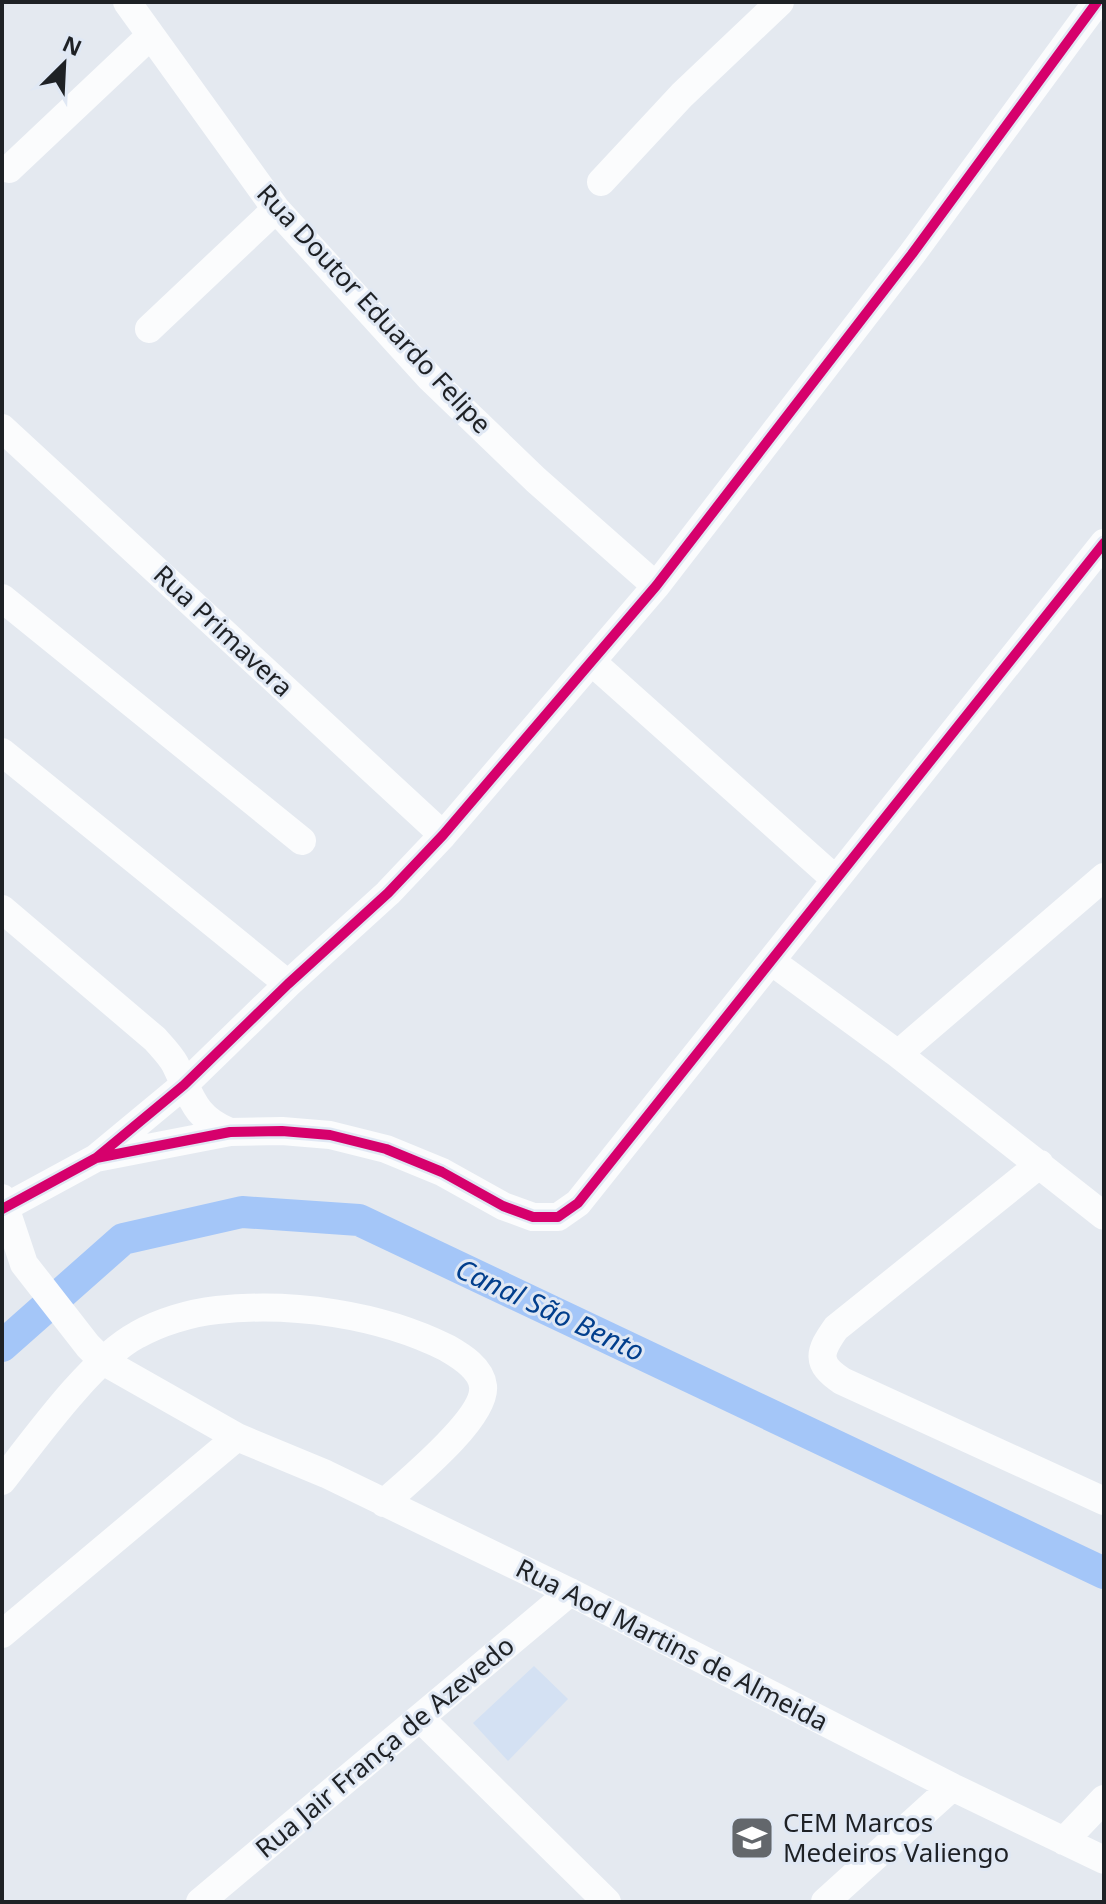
<svg xmlns="http://www.w3.org/2000/svg" width="1106" height="1904" font-family="'Noto Sans',sans-serif">
<style>
.green{fill:#d4e1f3}
.lines{fill:none;stroke-linecap:round;stroke-linejoin:round}
.canal{stroke:#a4c6f8;stroke-width:32}
.street{stroke:#fbfcfd;stroke-width:28}
.cycleway-casing{stroke:#e0e8f4;stroke-width:15}
.cycleway{stroke:#d6006c;stroke-width:10}
.labels{text-anchor:middle;stroke-width:6;stroke-linejoin:round;paint-order:stroke}
.street-label{font-size:26px;fill:#1e2125;stroke:#e0e8f4}
.poi-label{font-size:26px;fill:#1e2125;stroke:#e0e8f4;text-anchor:start}
.water-label{font-size:28px;font-style:italic;fill:#023f8d;stroke:#e0e8f4}
</style>
<rect width="100%" height="100%" fill="#e4e9f0"/>
<path class="green" d="M534 1666 568 1699 508 1761 473 1723Z"/>
<g class="lines">
<path class="canal" d="M2 1346 123 1239 242 1212 359 1220 1104 1573"/>
<path class="street" d="M127 2 276 209 431 379 536 480 656 586
M9 169 150 36
M601 182 682 95 780 2
M149 329 276 209
M2 428 443 835
M2 598 302 841
M592 662 835 879
M2 752 288 984
M2 909 155 1039C162 1047 170 1055 175 1064 191 1096 194 1118 230 1132
M771 961 898 1054 1104 1216
M898 1054 1104 877
M96 1158 184 1085 288 984 388 893 443 835 656 586 912 254 1097 2
M1040 1164 836 1328C819 1352 815 1363 842 1381L1104 1501
M2 1198 24 1264 88 1346 103 1361 237 1437 326 1474 570 1592 952 1787 1104 1860
M2 1209 96 1158 230 1132 282 1131 330 1135 386 1149 442 1172 503 1206 533 1217H558L578 1203 1104 543
M2 1481C34 1440 92 1359 137 1335 160 1322 190 1313 217 1310 292 1302 379 1314 447 1348 461 1356 481 1368 483 1386 487 1418 407 1482 384 1503
M2 1634 237 1437
M421 1719 607 1902
M1064 1841 1104 1799
M200 1902 570 1592
M825 1902 952 1787"/>
<g class="cycleway-casing">
<path id="cycleway" d="M96 1158 184 1085 288 984 388 893 443 835 656 586 912 254 1097 2
M2 1209 96 1158 230 1132 282 1131 330 1135 386 1149 442 1172 503 1206 533 1217H558L578 1203 1104 543"/>
</g>
<use href="#cycleway" class="cycleway"/>
</g>
<defs>
<g id="school-square" transform="scale(2.3)"><rect x="-9" y="-9" width="18" height="18" rx="4" fill="#63676c" stroke="#e0e8f4"/><path d="M0-5L7-2L0 1L-7-2ZM-4 1L0 2.5L4 1V4Q0 6-4 4Z" fill="#fff"/></g>
</defs>
<g fill-rule="evenodd">
<use href="#school-square" x="752" y="1838"/>
</g>
<g class="labels">
<g class="street-label">
<text transform="translate(374 309) rotate(47)" y="9">Rua Doutor Eduardo Felipe</text>
<text transform="translate(223 631) rotate(43)" y="9">Rua Primavera</text>
<text transform="translate(672 1645) rotate(27)" y="9">Rua Aod Martins de Almeida</text>
<text transform="translate(385 1747) rotate(-40)" y="9">Rua Jair França de Azevedo</text>
</g>
<g class="poi-label">
<text x="783" y="1832">CEM Marcos<tspan x="783" dy="30">Medeiros Valiengo</tspan></text>
</g>
<g class="water-label">
<text transform="translate(550 1310) rotate(25)" y="10">Canal São Bento</text>
</g>
</g>
<rect width="1106" height="1904" fill="none" stroke="#1e2125" stroke-width="8"/>
<g transform="translate(64 64) rotate(24)" stroke="#e0e8f4" stroke-width="6" paint-order="stroke">
<path d="M0-6L14 30L0 20L-14 30Z" fill="#1e2125"/>
<text y="-12" font-size="22" font-weight="bold" text-anchor="middle" fill="#1e2125">N</text>
</g>
</svg>
